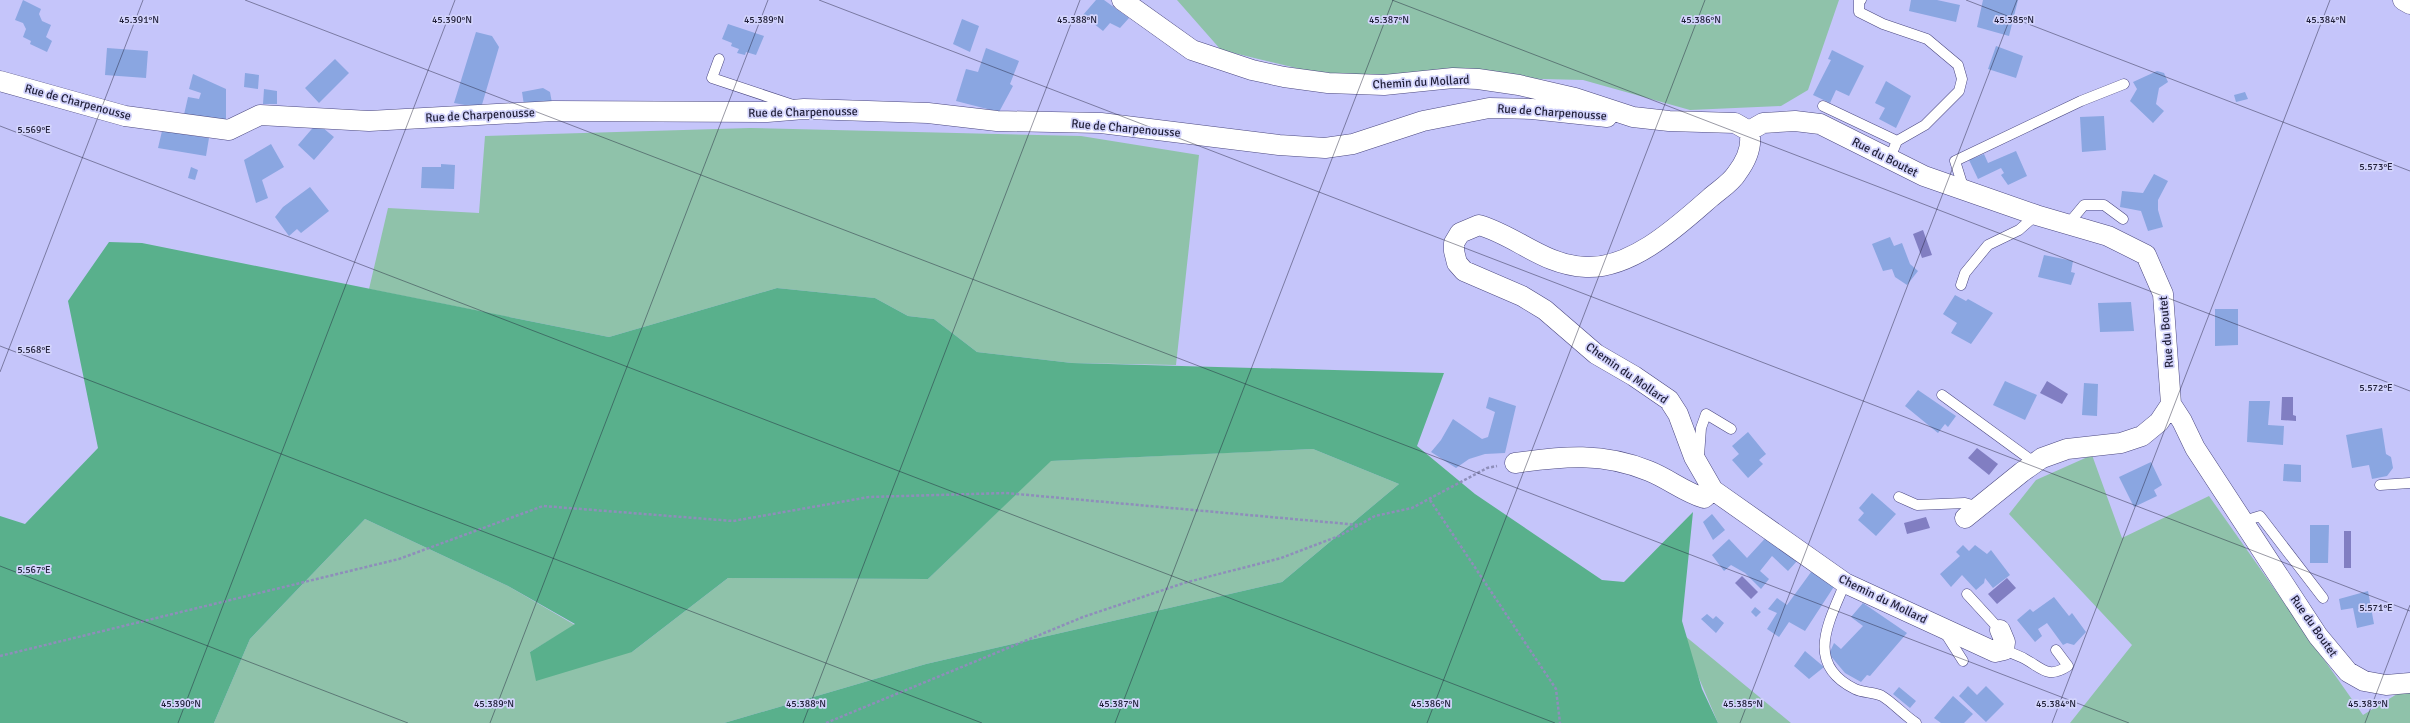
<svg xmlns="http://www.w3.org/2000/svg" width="2410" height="723" font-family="Signika,sans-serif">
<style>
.green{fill:#8fc2aa}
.forest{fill:#59b08c}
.water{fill:#817ec2}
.building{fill:#8aa6e1}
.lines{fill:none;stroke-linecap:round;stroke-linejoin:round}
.lane-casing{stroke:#4b4880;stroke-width:11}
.street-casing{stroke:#4b4880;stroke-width:21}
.path{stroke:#8e8eba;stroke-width:2.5;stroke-dasharray:3 2;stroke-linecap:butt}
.lane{stroke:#fff;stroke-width:10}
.street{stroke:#fff;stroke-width:20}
.ticks{fill:none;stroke:#201f38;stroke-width:1;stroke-opacity:0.45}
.labels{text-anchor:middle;stroke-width:3.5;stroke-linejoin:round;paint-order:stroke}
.street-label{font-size:12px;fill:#201f38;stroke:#d3d4fc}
.ticks-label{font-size:10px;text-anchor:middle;fill:#201f38;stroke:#d3d4fc;stroke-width:3.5;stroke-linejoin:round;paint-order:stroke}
</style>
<rect width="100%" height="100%" fill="#c5c5fa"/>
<path class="green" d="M1177 0H1839L1808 90 1781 106 1690 110 1583 80 1317 73 1221 50Z
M750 128 1081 136 1199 155 1176 365 1072 363 977 352 934 319 908 316 875 298 777 288 609 337 369 289 388 208 479 213 485 136Z
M1313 449 1399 484 1282 582 926 664 724 723H214L250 639 365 519 508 586 575 625 530 652H632L728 578 928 579 1050 461Z
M2092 455 2122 538 2209 496 2363 715 2410 686V723H2070L2132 645 2009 514 2036 480Z
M1679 631 1791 723H1718Z"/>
<path class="forest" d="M109 242 142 243 609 337 777 288 875 298 908 316 934 319 977 352 1072 363 1444 373 1417 446 1475 494 1602 580 1624 582 1693 512 1682 621 1702 689 1718 723H724L926 664 1282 582 1399 484 1313 449 1051 461 928 579 728 578 632 652 536 681 530 652 575 624 508 586 365 519 250 639 214 723H0V516L25 524 98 448 68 301Z"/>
<path class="water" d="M1923 230 1932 255 1922 258 1913 234Z
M2047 381 2068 394 2062 404 2040 393Z
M2282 397H2293V415L2296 416V421L2281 420Z
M1977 448 1998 464 1989 475 1968 458Z
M1926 517 1930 528 1907 534 1904 523Z
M2344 531H2351V568H2344Z
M1742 576 1758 592 1751 599 1735 583Z
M2007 578 2016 588 1997 604 1988 594Z"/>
<path class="building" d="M23 0 41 9 39 14 42 21 51 25 46 37 52 41 47 52 30 44 31 41 23 37 26 29 23 23 15 20Z
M1096 0H1104L1129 18 1120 28 1110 23 1103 31 1083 15Z
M1911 0H1937L1960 5 1956 22 1909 11Z
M1983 0H2018L2009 36 1977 27Z
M962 19 979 26 970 52 953 44Z
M728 24 764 36 756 55 746 52 745 55 737 53 739 49 731 46 732 43 722 39Z
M476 32 492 36 499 47 481 108 454 103Z
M1996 46 2023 56 2016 78 1988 69Z
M107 48 148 51 146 78 105 75Z
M986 48 1019 61 1010 84 1013 86 999 112 956 101 966 69 978 72Z
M1832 50 1864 66 1849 96 1836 90 1830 103 1813 95 1831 60 1828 59Z
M335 59 349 73 319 103 305 88Z
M2157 71 2164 73 2168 82 2159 88 2156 104 2164 111 2153 123 2130 101 2137 89 2133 82Z
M245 73 259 75 258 89 244 87Z
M193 74 226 89V121L183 119 188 97 199 99 201 93 189 89Z
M1886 81 1911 96 1896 128 1879 119 1885 108 1875 103Z
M543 88 550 92 552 103 524 105 522 92Z
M264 89 277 91V104H263Z
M2245 92 2248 99 2236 102 2234 95Z
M2104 116 2106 150 2082 152 2080 117Z
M317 123 334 137 314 160 298 145Z
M162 131 209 138 206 156 158 148Z
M271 144 284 167 262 180 268 198 256 203 244 160Z
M2016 151 2027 176 2008 185 2001 175 2004 173 2001 168 1978 179 1969 160 1984 154 1988 163Z
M441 164 455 165 454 189 421 188 422 167H441Z
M191 167 198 170 195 180 188 178Z
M2154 174 2168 181 2158 200V210L2163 227 2148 231 2141 211 2120 207 2122 191 2143 193Z
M310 187 329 211 301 233 297 229 289 236 275 217 283 207Z
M1890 237 1894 246 1902 243 1910 264 1918 271 1907 285 1895 277 1892 269 1883 271 1872 244Z
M2044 255 2073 261 2071 272 2075 273 2071 285 2038 277Z
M1955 295 1966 301 1968 299 1993 313 1971 344 1951 333 1957 323 1943 314Z
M2131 302 2134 331 2100 332 2098 303Z
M2215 309H2238V345L2215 346Z
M2005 381 2037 395 2025 420 1993 405Z
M2084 383 2098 384 2097 416 2082 415Z
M1918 390 1956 416 1948 427 1945 424 1938 433 1905 406Z
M1489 397 1516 406 1505 453 1485 454 1469 459 1456 468 1431 452 1441 440 1453 419 1482 439 1488 437 1495 412 1486 408Z
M2249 401H2270L2268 425 2284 426 2283 445 2247 442Z
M2382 428 2386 454 2391 457 2393 468 2387 476 2372 479 2369 465 2352 468 2346 435Z
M1748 432 1766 454 1759 460 1763 464 1748 478 1732 460 1739 454 1732 446Z
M2151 462 2162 485 2154 490 2157 496 2134 507 2119 477Z
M2284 464 2301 465V482L2283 481Z
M1872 493 1896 514 1876 536 1858 520 1864 513 1859 508Z
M1712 514 1725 530 1713 540 1703 522Z
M2310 525H2329L2328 563H2310Z
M1771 532 1797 561 1788 571 1772 556 1760 571 1769 579 1761 589 1745 573 1731 565 1724 571 1712 555 1729 539 1747 558Z
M1963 545 1969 551 1975 545 1987 554 1991 550 2010 575 1993 588 1985 578 1984 583 1976 590 1962 575 1951 587 1940 574 1960 556 1956 552Z
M1814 568 1835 585 1805 631 1789 622 1779 637 1767 629 1777 613 1768 609 1777 598 1787 605Z
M2368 591 2374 624 2357 628 2353 608 2341 610 2339 599Z
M2054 597 2069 616 2072 613 2086 632 2074 645 2067 643 2063 645 2047 623 2038 629 2042 636 2035 642 2017 620 2030 609 2033 612Z
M1863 603 1907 633 1870 676 1867 675 1861 682 1845 673 1829 654 1834 643 1841 649 1863 626 1851 617Z
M1755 607 1761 612 1756 617 1751 612Z
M1707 614 1713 619 1716 616 1724 623 1716 633 1701 619Z
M1805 651 1824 667 1809 679 1794 666Z
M1968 686 1977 695 1986 686 2004 704 1986 722 1959 696Z
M1899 687 1916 701 1910 708 1893 694Z
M1953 696 1973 714 1964 723H1941L1934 718Z"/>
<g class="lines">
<g class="lane-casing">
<path id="lane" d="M1861 0 1859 1V12L1883 24 1927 39 1958 65 1962 79 1959 91 1925 125 1897 141 1889 160
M719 59 712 78 793 105
M1823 106 1897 141
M1964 190 1955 161 2081 101 2124 84
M2069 223 2084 205H2104L2123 219
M1961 285 1965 273 1988 245 2019 230 2036 215
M1942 395 2035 463
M1699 456 1701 428 1706 414 1731 429
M2380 485 2410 483
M1899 497 1917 505 1965 503 1979 507
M2244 521 2260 516 2323 598
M1845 583C1829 622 1804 664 1855 689 1863 693 1874 692 1882 696 1891 701 1905 716 1916 723
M1967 594 2000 630
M1944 631 1963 661
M2004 650C2011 653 2018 655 2025 659 2043 669 2048 679 2068 666L2056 650"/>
</g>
<g class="street-casing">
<path id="street" d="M1122 0 1192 50 1252 70 1284 77 1328 83 1384 85 1453 78 1478 79 1519 85 1575 98 1633 117 1669 121 1735 123 1749 131C1753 146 1746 161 1737 173 1731 183 1719 190 1710 198 1678 226 1632 269 1586 267 1543 265 1517 236 1479 225L1460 233 1454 243V251L1457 263 1464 271 1522 296 1545 310 1596 354 1634 376 1669 400 1678 414 1694 457 1713 490 1845 583 1995 652 2004 650 2005 642 2000 630
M2403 0 2410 4
M0 81 125 116 229 130 260 115 369 121 553 111 767 112 804 109 838 110 928 113 997 121 1101 123 1279 145 1325 148 1353 144 1423 121 1489 108 1532 109 1607 117
M1749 131 1763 123 1795 121 1820 124 1924 176 2036 215 2108 236 2146 255 2163 294 2171 404 2182 421 2195 448 2318 636 2348 672 2364 681 2386 685 2410 683
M1515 463C1563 456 1603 452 1649 471 1669 479 1684 492 1704 498L1713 490
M1965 518 2022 472 2042 458 2067 449 2121 443 2142 436 2159 422 2171 404"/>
</g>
<path class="path" d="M1430 500 1556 689 1560 723
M0 656 399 559 543 506 733 521 869 497 1006 493 1359 525
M826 723 1083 617 1184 583 1281 558 1339 536 1375 516 1412 508 1487 468 1497 466"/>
<use href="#lane" class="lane"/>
<use href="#street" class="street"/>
</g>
<path class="ticks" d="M245 0 2129 723M819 0 2410 611M1392 0 2410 391M1966 0 2410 171M0 126 1555 723M0 346 982 723M0 372 143 0M0 566 408 723M178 723 455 0M490 723 768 0M803 723 1080 0M1115 723 1393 0M1427 723 1705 0M1740 723 2017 0M2052 723 2330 0M2365 723 2410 605"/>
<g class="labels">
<g class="street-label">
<text transform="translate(1421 82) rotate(-3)" y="4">Chemin du Mollard</text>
<text transform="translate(78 102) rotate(15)" y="4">Rue de Charpenousse</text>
<text transform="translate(803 112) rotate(-1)" y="4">Rue de Charpenousse</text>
<text transform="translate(1552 112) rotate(4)" y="4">Rue de Charpenousse</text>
<text transform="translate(480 115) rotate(-3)" y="4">Rue de Charpenousse</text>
<text transform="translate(1126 128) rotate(5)" y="4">Rue de Charpenousse</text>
<text transform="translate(1885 157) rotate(27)" y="4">Rue du Boutet</text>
<text transform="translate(2166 332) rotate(-95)" y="4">Rue du Boutet</text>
<text transform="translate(1627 373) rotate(35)" y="4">Chemin du Mollard</text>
<text transform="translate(1883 599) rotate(26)" y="4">Chemin du Mollard</text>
<text transform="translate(2314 626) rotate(55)" y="4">Rue du Boutet</text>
</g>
</g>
<g class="ticks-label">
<text x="139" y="23">45.391°N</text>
<text x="452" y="23">45.390°N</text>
<text x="764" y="23">45.389°N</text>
<text x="1077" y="23">45.388°N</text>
<text x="1389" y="23">45.387°N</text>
<text x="1701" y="23">45.386°N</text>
<text x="2014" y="23">45.385°N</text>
<text x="2326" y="23">45.384°N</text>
<text x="34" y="133">5.569°E</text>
<text x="2376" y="170">5.573°E</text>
<text x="34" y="353">5.568°E</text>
<text x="2376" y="391">5.572°E</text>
<text x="34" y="573">5.567°E</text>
<text x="2376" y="611">5.571°E</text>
<text x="181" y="707">45.390°N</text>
<text x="494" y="707">45.389°N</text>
<text x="806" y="707">45.388°N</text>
<text x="1119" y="707">45.387°N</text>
<text x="1431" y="707">45.386°N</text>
<text x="1743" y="707">45.385°N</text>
<text x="2056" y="707">45.384°N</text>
<text x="2368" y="707">45.383°N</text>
</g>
</svg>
